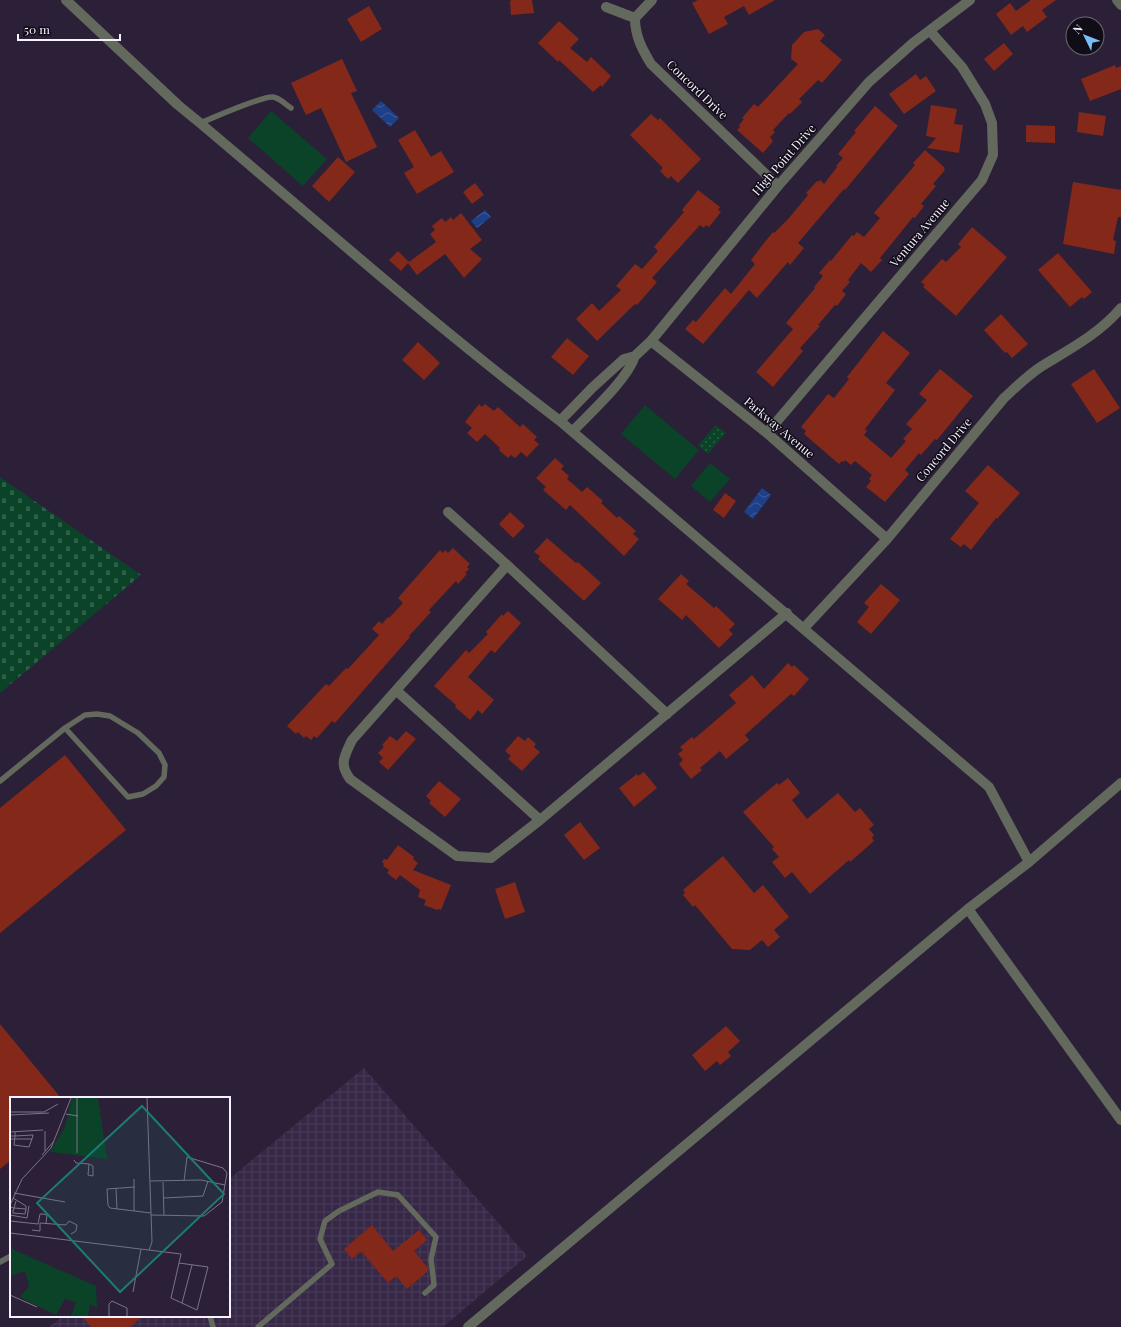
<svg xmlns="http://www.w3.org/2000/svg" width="1121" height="1327" font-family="'Playfair Display',serif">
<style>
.industrial{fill:url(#industrial-grid)}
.cemetery{fill:url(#cemetery-stones)}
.park{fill:url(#park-dots)}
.garden{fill:#0a4328}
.water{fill:url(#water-waves)}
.building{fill:#842819}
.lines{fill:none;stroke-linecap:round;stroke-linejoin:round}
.lane{stroke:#63695d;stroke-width:5.5}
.street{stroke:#63695d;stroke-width:10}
.labels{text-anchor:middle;stroke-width:3;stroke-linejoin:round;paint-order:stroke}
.street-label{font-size:12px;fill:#f7f2ff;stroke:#110d17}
.inset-road{fill:none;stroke:#7d7488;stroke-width:1}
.view{fill:#1b7c75;fill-opacity:0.15;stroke:#1b7c75;stroke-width:2}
.inset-edge{fill:none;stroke:#f7f2ff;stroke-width:2}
</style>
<defs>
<pattern id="industrial-grid" width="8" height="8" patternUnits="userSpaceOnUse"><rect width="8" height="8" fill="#362846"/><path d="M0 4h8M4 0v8" fill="none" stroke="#4a3d58"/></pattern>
<pattern id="cemetery-stones" width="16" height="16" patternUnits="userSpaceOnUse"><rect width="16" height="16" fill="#0a4328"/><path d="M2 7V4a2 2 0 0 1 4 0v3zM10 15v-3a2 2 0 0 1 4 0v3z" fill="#2e5f48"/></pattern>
<pattern id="park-dots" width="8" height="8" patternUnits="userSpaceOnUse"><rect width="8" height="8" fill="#0a4328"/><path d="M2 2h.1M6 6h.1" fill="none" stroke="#2e5f48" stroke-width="1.8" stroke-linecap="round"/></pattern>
<pattern id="water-waves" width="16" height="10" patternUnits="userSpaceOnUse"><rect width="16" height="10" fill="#1d4088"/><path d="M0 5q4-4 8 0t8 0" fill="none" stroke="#3f5c9a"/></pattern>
</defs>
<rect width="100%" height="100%" fill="#2b2038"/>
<path class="industrial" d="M364 1068 527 1256 443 1327H49L63 1316H229V1179Z"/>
<path class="cemetery" d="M0 477 141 575 0 693Z"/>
<path class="park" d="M716 425 726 433 708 454 698 445Z"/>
<path class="garden" d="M271 111 327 159 303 186 248 138Z
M645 405 699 450 675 479 621 434Z
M710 463 730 479 710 502 691 486Z"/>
<path class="water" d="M381 101 399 118 390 127 372 110Z
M485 210 491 217 477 228 471 221Z
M762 488 771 495 753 519 744 512Z"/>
<path class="building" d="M512 0H532L534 13 511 15 510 1Z
M698 0H775L749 15 744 6 724 17 728 24 709 34 692 3Z
M1031 0H1056L1042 10 1047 17 1027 32 1023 26 1011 35 996 14 1010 3 1016 11Z
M369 6 382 29 361 42 347 19Z
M559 21 579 39 570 48 587 62 591 57 611 76 602 87 601 85 593 92 559 60 558 62 538 43Z
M818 29 825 35 820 41 842 60 822 83 818 80 799 99 802 102 790 114 789 113 773 130 775 132 770 137 773 141 763 153 737 130 740 127 739 125 744 119 742 118 754 104 758 107 798 64 791 59 792 45 804 32Z
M1004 43 1013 54 994 71 984 59Z
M342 59 357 91 351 93 377 147 346 162 321 108 306 115 291 83Z
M1115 65 1116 68 1121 66V89L1090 101 1081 79Z
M916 74 920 80 926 76 936 91 904 114 889 94Z
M931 105 957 109 954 124 963 125 959 153 927 148 936 138 926 136Z
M875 106 898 126 845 190 844 189 798 243 804 248 790 265 788 262 757 298 749 290 703 344 685 329 693 320 696 322 725 288 731 294 755 264 751 260 764 243 773 232 774 233 789 218 808 195 806 193 817 181 818 182 820 180 824 184 837 167 836 166 843 158 838 154 856 132 854 131Z
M1079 112 1106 116 1103 136 1077 132Z
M651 114 658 120 660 118 701 159 678 183 671 176 668 179 660 171 663 168 630 135Z
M1026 125 1055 126V143L1026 142Z
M415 130 431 157 441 151 454 172 417 194 404 173 414 167 398 140Z
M925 150 944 167V168L945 170 933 184 936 186 921 204 924 206 915 218 913 217 893 242 880 258 882 260 871 272 861 263 848 280 850 282 842 291 846 294 837 306 835 305 818 325 820 326 800 348 803 351 773 387 756 372 793 329 786 323 815 288 814 287 823 276 819 273 830 260 831 261 852 235 854 236 857 232 864 237 880 218 874 213 915 165 913 163Z
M338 157 355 172 329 202 312 186Z
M1073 182 1121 190V217H1118L1113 240 1116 241 1114 254 1063 244Z
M475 183 484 195 472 204 463 192Z
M698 190 720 207 718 210 721 212 709 227 706 225 704 228 700 225 652 278 657 282 637 305 635 304 597 341 576 319 592 303 599 311 621 290 616 286 635 264 642 269 658 251 654 247 684 212 682 210Z
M461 213 482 240 470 249 482 259 464 278 445 254 417 275 408 263 401 271 389 260 398 251 409 262 436 242 430 234 435 230 432 226 442 218 445 222 451 217 453 220Z
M972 227 1007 257 956 316 923 287 925 285 921 282 942 259 946 262 961 247 958 244Z
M1058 253 1092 292 1084 299 1082 297 1070 307 1038 270Z
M1001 314 1028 344 1012 358 1007 352 1005 353 984 330Z
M883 331 910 353 886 383 895 390 865 429 867 431 864 435 891 458 906 441 903 439 912 429 906 424 927 400 919 394 940 369 973 396 937 440 935 439 921 455 919 453 905 470 909 474 885 502 866 487 871 481 869 479 872 475 855 461 851 465 845 460 844 462 842 461 839 464 804 434 806 431 801 427 828 394 834 398 849 379 847 377Z
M567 338 589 356 573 375 551 357Z
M418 342 440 363 424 380 402 360Z
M1094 369 1120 408 1097 423 1071 384Z
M479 404 482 407 485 404 494 411 498 407 520 427 523 424 537 437 534 440 539 444 527 457 521 452 515 458 511 455 508 458 499 450 500 448 485 434 477 442 467 433 472 428 465 422Z
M555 458 564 466 561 469 569 476 567 479 582 492 587 487 603 501 601 503 617 518 619 516 636 531 633 534 639 539 624 556 570 505 566 510 543 490 546 487 536 478Z
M988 465 1020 493 997 519 996 518 971 550 964 544 961 547 950 539 979 503 965 491Z
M725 493 736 501 724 518 713 510Z
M510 512 525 526 513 538 499 524Z
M547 538 576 563 578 562 601 583 584 601 538 559 540 556 534 552Z
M453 548 470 564 467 567 469 569 465 573 467 574 458 584 456 581 429 610 431 612 409 636 410 637 335 723 332 721 317 738 314 736 311 740 306 736 304 738 298 732 296 734 287 726 326 684 329 686 346 668 348 669 379 635 372 629 379 621 382 624 388 617 389 618 403 603 398 598 440 550 443 553 445 550 448 553Z
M681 574 689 581 686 584 714 608 716 606 735 624 729 630 733 634 719 648 686 615 682 620 658 599Z
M881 584 900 600 871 634 857 622 869 607 864 603Z
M508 611 521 623 495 653 491 650 468 677 494 700 482 714 478 710 470 720 455 707 456 705 434 686 466 650 469 653 488 634 486 632 502 614 503 616Z
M788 663 792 667 794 665 809 679 794 696 791 694 745 735 749 740 726 759 720 751 700 768 702 770 691 779 679 764 683 760 678 754 683 750 680 747 692 737 694 739 736 703 729 695 752 675 764 689Z
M406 731 416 739 388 770 379 762 383 758 378 753 384 747 382 745 390 736 397 741Z
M518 736 525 741 528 737 536 744 534 747 540 752 522 771 508 759 511 756 505 751Z
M65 755 126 830 0 933V808Z
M644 772 657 788 634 807 619 788 637 774 638 776Z
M788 778 800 793 792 800 807 819 838 793 855 812 860 808 874 825 869 829 874 835 872 838 874 841 850 862 849 860 810 894 792 872 785 878 772 862 779 857 772 849 774 847 743 812 777 783 779 785Z
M439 781 461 799 445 817 429 803 431 801 426 796Z
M580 822 600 848 584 860 564 835Z
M398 845 414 857 413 859 418 863 413 870 451 885 441 910 438 909 437 910 424 905 426 900 418 897 420 890 400 875 396 880 387 873 389 870 383 866 384 864 382 862 384 859 387 860Z
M723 856 754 893 763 885 789 917 774 930 780 937 768 947 762 940 750 950 732 949 695 905 693 907 683 895 685 893 683 890Z
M515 882 525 912 505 919 495 889Z
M0 1024 61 1098H11V1160L0 1169Z
M726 1026 740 1041 728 1052 731 1056 720 1065 717 1061 705 1071 692 1055Z
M372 1225 393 1251 419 1230 427 1240 414 1251 428 1268V1271L407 1289 396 1276 388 1283 361 1251 352 1259 344 1249Z
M82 1316H143L130 1327H91Z"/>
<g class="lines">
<path class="lane" d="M200 123C213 118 261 96 273 97 280 98 285 104 291 108
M0 781 65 728 85 715 97 714 110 716 138 733 159 753 165 765 164 777 156 786 143 794 128 797 65 728
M0 1262 11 1256
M210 1316 213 1327
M258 1327 332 1264 320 1239 325 1221 339 1211 378 1192 398 1195 436 1237 431 1259 434 1285 425 1293"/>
<path class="street" d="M66 0 178 105 200 123C319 223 436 327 560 421L989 787 1029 862
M652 0 635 18C635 36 642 49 651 64L778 186
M1117 0 1121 5
M606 7 635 18
M651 341 767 433 887 539
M560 421 592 388 624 359 635 356 651 341 778 186 869 82 913 43 970 0
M573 431C591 412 627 380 635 356
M767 433 982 180 993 155 992 123 985 104 962 67 930 31
M448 512 507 565 667 714
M507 565 352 740C344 757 339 764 350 779L457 856 491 858 540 820 787 613
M804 628 887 539 1004 398C1016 387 1028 375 1042 366 1070 349 1099 334 1121 308
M397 691 540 820
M968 909 1121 1120
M468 1327 968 909 1029 862 1121 783"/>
</g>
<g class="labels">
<g class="street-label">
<text transform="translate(697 90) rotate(44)" y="4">Concord Drive</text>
<text transform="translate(784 160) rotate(-49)" y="4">High Point Drive</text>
<text transform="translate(920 233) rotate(-50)" y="4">Ventura Avenue</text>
<text transform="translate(779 428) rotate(40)" y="4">Parkway Avenue</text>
<text transform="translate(944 450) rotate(-50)" y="4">Concord Drive</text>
</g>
</g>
<g transform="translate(10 1097)">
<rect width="220" height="220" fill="#2b2038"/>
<path d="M0 151 86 189 87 211 80 207 78 219H61L66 205 55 202 46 218 10 200 19 189 15 174 0 179Z" fill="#0a4328"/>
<path d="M62 1H88L97 62 40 55 55 30Z" fill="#0a4328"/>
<path class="inset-road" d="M67 1V56M137 1 142 145 139 153M0 15H34L48 7M56 17 68 19M0 18 39 16M0 35 33 33M0 39H5L23 38V39L19 50 4 48 5 39V35M0 42H22M35 54V34M32 58 44 44M64 63 66 66 79 67 83 69V79L78 78 79 67M124 82V114M140 84 191 83 215 88M153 85 154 118M125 90 97 92 98 108 100 111 141 116M106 91 107 112M4 96 55 105M3 101 16 109V112M154 101 193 99 198 84M0 108 12 82 41 51 61 1M0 110 4 111 16 112 15 117 3 116V114L4 111 6 104M0 118 17 121 19 109M141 118 194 119 212 105 217 76 213 71 177 60 174 84M0 124 28 127 30 117H33L37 118 36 126M22 133 30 134V126L56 128 59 124 67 128 66 134 61 137M0 136 171 157 169 166 161 201 187 213 198 170 169 166M123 195 131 152M0 198 27 210M172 206 182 168M99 219V207L102 204 117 211V219"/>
<path class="view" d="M132 9 214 97 110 195 27 106Z"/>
<rect width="220" height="220" class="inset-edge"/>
</g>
<g transform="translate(1085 36) rotate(313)"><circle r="19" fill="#110d17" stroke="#6d6974"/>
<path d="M0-3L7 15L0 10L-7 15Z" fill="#78bff7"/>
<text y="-6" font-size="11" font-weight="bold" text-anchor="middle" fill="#f7f2ff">N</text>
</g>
<path d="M18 34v6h102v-6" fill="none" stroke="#f7f2ff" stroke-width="2"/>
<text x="24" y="34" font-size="12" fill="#f7f2ff" stroke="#110d17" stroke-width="3" paint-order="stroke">50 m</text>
</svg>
